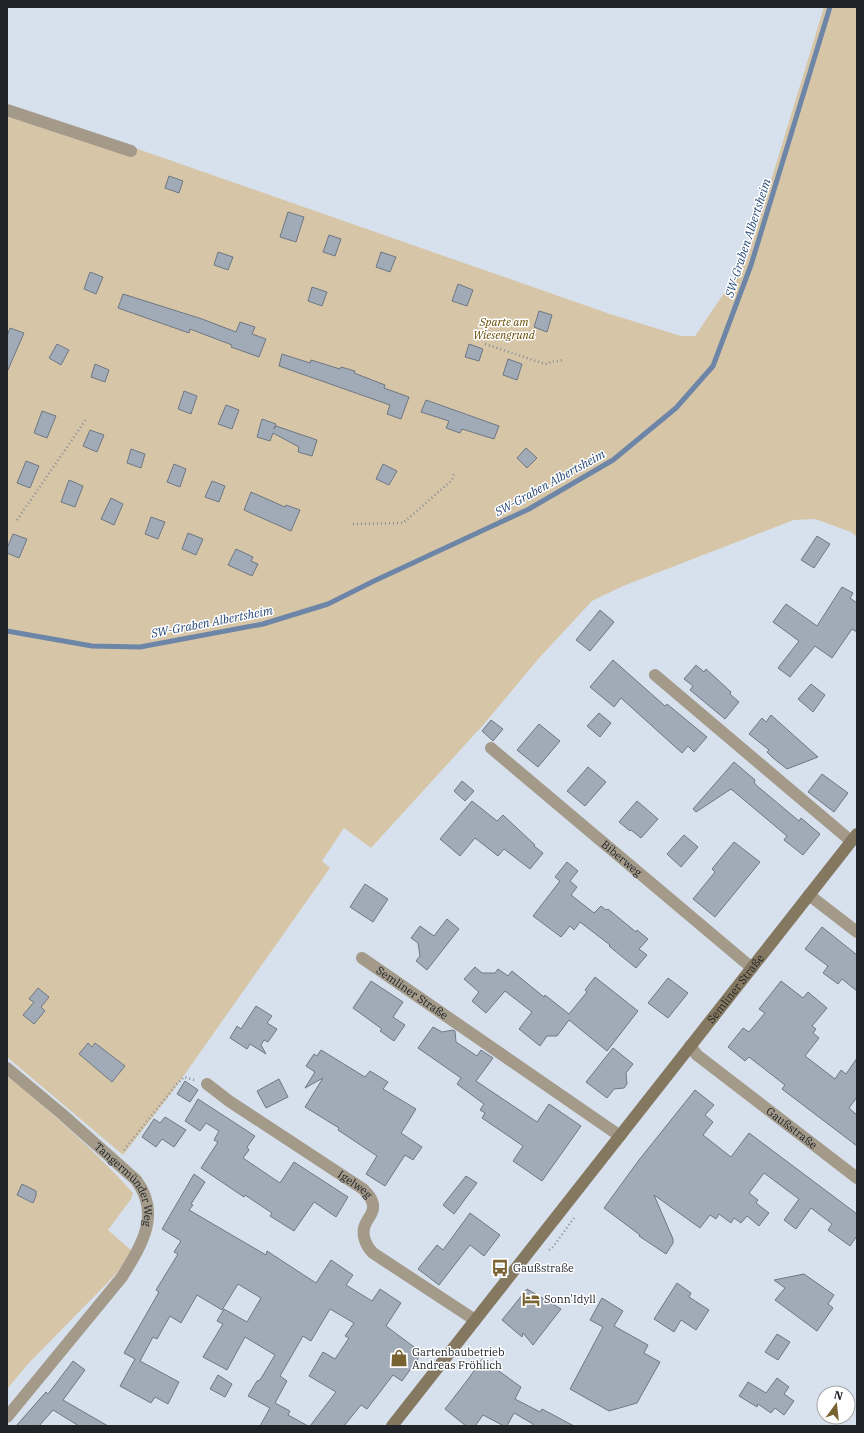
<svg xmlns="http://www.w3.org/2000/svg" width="864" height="1433" font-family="'IBM Plex Serif',serif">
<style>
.green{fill:#d6c6a7}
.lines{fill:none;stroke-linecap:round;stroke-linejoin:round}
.stream{stroke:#6d85a6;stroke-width:5}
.building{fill:#a1aab7;stroke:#6e7783}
.path{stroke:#888f98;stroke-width:2.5;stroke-dasharray:1 3;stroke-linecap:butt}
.street{stroke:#a39a8a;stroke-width:12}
.secondary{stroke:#857860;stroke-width:12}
.labels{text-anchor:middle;stroke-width:3;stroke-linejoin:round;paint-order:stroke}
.park-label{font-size:11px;font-style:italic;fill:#654900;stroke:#fff}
.street-label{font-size:11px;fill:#202429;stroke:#fff}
.poi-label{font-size:11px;fill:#202429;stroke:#fff;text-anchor:start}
.water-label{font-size:12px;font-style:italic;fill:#274977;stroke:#fff}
</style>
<rect width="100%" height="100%" fill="#d7e1ee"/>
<path class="green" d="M824 7H857V537L851 532 815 519 794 520 623 586 592 601 540 657 484 724 371 848 344 828 322 861 330 868 173 1091 123 1155 7 1057V116L132 147 610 314 681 336H695L747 259Z
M9 1077C53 1114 95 1150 133 1193L131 1199 108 1230 132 1251 117 1273 28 1364 7 1389V1080Z"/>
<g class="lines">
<path class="stream" d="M7 631 92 646 140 647 263 624 328 604 374 581 529 509 613 460 676 408 713 366 751 265 830 7"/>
</g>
<path class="building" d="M169 176 183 181 179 193 165 188Z
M288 212 304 217 296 242 280 237Z
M329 235 341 239 335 256 323 252Z
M218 252 233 257 228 270 214 265Z
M381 252 396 257 390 272 376 267Z
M90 272 103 277 96 294 84 289Z
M458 284 473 290 467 306 452 301Z
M312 287 327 292 322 306 308 301Z
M123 294 202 319 236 332 240 322 255 327 252 334 266 339 259 357 231 347 232 345 190 329 189 333 118 308Z
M539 311 552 315 547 332 534 327Z
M10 328 24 333 7 372V336Z
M57 344 69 350 61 365 49 358Z
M469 344 483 349 479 361 465 357Z
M282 354 310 363 311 360 340 369 341 367 355 371 354 373 385 385 384 388 409 397 401 419 387 414 390 405 279 366Z
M508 359 522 364 517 380 503 375Z
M95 364 109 370 105 382 91 377Z
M184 391 197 396 191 414 178 409Z
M426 400 499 426 494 439 462 429 460 433 446 428 449 421 421 412Z
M226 405 239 410 232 429 218 424Z
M42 411 56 416 47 438 34 433Z
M262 419 276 424 274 429 276 426 317 440 312 456 298 452 299 447 273 433 270 441 257 437Z
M90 430 104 435 97 452 83 446Z
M526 448 537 458 527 468 517 458Z
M131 449 145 454 141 468 127 463Z
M26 461 39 466 30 488 17 483Z
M174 464 186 469 180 487 167 482Z
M383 464 397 471 389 485 376 479Z
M69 480 83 486 75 507 61 502Z
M212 481 225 486 219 502 205 497Z
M251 492 285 507 286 505 300 510 291 531 244 510Z
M111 498 123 504 114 525 101 519Z
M151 517 165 522 158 539 145 534Z
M188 533 203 539 196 555 182 549Z
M13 534 27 539 19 558 7 553V548Z
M817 536 830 544 814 568 801 560Z
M236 549 253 557 251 561 258 564 252 576 228 565Z
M842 587 853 593 850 598 857 603V632L852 629 832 658 815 646 790 677 778 668 799 641 773 622 786 604 817 626Z
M600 610 614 622 590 651 576 640Z
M613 660 665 706 667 704 707 737 694 752 688 746 682 753 621 698 614 707 590 687Z
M696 665 704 672 706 669 731 692 730 694 739 702 725 719 690 690 693 686 684 679Z
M811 684 825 695 813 712 798 699Z
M599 713 611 723 600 737 587 726Z
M771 715 818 757 787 769 773 758 767 752 769 750 749 734 762 718 766 722Z
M491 720 503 729 493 741 482 731Z
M539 724 560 741 538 767 517 750Z
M734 762 755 780 754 782 756 785 799 821 801 818 820 834 803 855 784 840 787 836 731 789 696 812 693 809Z
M588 767 606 782 585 806 567 791Z
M822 774 848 793 834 812 808 792Z
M462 781 474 791 465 801 454 791Z
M472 801 497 821 503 815 535 845 534 846 543 853 530 869 504 849 498 856 475 838 460 856 440 839Z
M637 801 658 819 641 838 631 830 630 831 619 822Z
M684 835 698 847 681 867 667 854Z
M734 842 760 862 715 917 693 899 715 872 712 869Z
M567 862 578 871 570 881 577 887 571 895 594 913 601 906 606 910 608 909 636 932 637 930 648 939 639 949 647 955 636 968 609 946 610 945 580 922 574 930 570 926 561 937 533 916 560 881 555 877Z
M365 884 388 899 373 922 350 907Z
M447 919 459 929 427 970 416 961 420 956 418 943 411 938 420 926 434 936Z
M822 927 857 955V991L842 979 838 984 823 973 828 966 805 949Z
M475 967 482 973H495L498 969 508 976 512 971 544 997 545 995 569 1014 587 992 585 990 595 977 638 1011 607 1051 569 1020 557 1036H547L540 1046 519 1029 532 1012 505 991 486 1013 472 1001 479 992 464 979Z
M668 978 688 993 668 1018 648 1003Z
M371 981 403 1002 393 1017 405 1025 394 1041 380 1031 382 1029 353 1008Z
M781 981 803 998 808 992 827 1008 812 1026 816 1029 813 1033 819 1038 805 1056 835 1079 841 1070 846 1074 857 1058V1097L849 1108 857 1115V1146L782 1089 785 1085 749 1057 745 1061 728 1047 743 1028 749 1032 765 1013 759 1009Z
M38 988 49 997 41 1007 45 1011 34 1024 23 1015 34 1002 29 999Z
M256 1006 272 1016 267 1023 277 1029 268 1042 264 1040 261 1045 266 1054 250 1044 247 1049 230 1038 237 1026 241 1029Z
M433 1027 442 1032 453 1030 455 1031 456 1042 477 1056 481 1050 493 1058 476 1081 537 1122 549 1104 581 1126 542 1181 513 1161 523 1146 482 1118 485 1113 480 1110 484 1104 457 1084 461 1078 418 1048Z
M88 1043 92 1047 95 1043 125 1066 112 1082 79 1054Z
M613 1048 633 1064 626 1073 627 1084 624 1088 614 1089 607 1098 586 1082Z
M321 1050 365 1077 370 1071 388 1082 383 1089 416 1109 401 1133 422 1147 413 1160 405 1155 385 1186 366 1174 377 1156 338 1130 339 1128 305 1107 323 1078 305 1088 315 1072 306 1066 314 1054 317 1056Z
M279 1079 288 1097 266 1108 257 1091Z
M185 1081 198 1090 190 1102 177 1094Z
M695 1090 714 1105 705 1115 713 1122 703 1135 731 1157 749 1133 857 1214V1236L850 1246 828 1230 832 1224 811 1208 796 1229 784 1220 799 1199 764 1173 749 1193 758 1200 756 1203 769 1213 759 1226 747 1216 741 1223 734 1218 731 1223 719 1214 716 1219 710 1215 700 1228 654 1195 673 1239V1243L666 1254 639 1236 640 1235 604 1208 639 1160Z
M198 1099 255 1136 247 1147 249 1150 243 1158 280 1183 294 1162 348 1197 336 1217 314 1202 294 1231 270 1216 272 1213 245 1195 244 1197 201 1168 218 1142 214 1140 219 1131 206 1123 200 1131 185 1121Z
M165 1117 186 1130 174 1147 162 1139 156 1147 142 1137 154 1119 160 1123Z
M194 1174 205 1182 191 1204 193 1205 189 1210 266 1255 267 1251 316 1283 331 1260 353 1275 346 1285 372 1301 380 1289 401 1303 386 1326 422 1353 402 1381 393 1375 367 1409 361 1405 344 1426H310L336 1392 309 1376 323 1352 335 1359 349 1338 345 1336 354 1323 330 1309 311 1341 303 1336 280 1376 287 1381 275 1403 290 1411 288 1415 308 1426H260L270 1408 248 1396 257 1381 260 1380 275 1355 245 1337 227 1370 203 1357 223 1324 217 1321 224 1309 247 1322 261 1298 238 1284 222 1310 197 1295 181 1323 170 1316 157 1339 153 1337 140 1361 179 1382 168 1404 155 1397 151 1403 120 1386 135 1359 124 1353 159 1292 156 1290 178 1254 174 1252 181 1241 162 1229Z
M466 1176 477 1183 454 1214 443 1205Z
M22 1184 36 1191V1196L33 1203 17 1195Z
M470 1213 500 1235 484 1256 470 1245 439 1285 418 1269 437 1245 443 1250Z
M804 1274 834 1295 828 1304 833 1308 817 1331 775 1300 785 1288 774 1280Z
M677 1283 691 1293 689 1297 709 1310 696 1330 681 1320 674 1332 654 1319Z
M527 1289 561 1309 533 1345 523 1333 522 1337 502 1320Z
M602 1298 623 1311 614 1326 648 1345 644 1353 660 1362 637 1403 609 1411 570 1389 603 1327 590 1320Z
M777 1334 790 1342 778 1360 765 1352Z
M482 1359 521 1387 515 1399 540 1412 542 1409 574 1426H532L533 1424 514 1413 507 1426H504L483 1415 475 1426H466L445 1409 469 1378Z
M73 1361 85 1370 63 1400 108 1426H79L53 1410 39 1426H16L46 1392 48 1394Z
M218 1375 232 1384 225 1397 210 1389Z
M777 1378 789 1387 784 1394 794 1401 784 1415 775 1408 771 1413 758 1404 757 1407 739 1396 748 1382 766 1393Z"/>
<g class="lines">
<path class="path" d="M485 344 545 364H548L550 362 563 360
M17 520 87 418
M353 524 403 523 452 480 454 474
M124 1150 176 1085 184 1077 194 1080
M549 1250 553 1247 574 1218"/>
<g class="street">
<path d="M7 110 131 151"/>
<path d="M655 675 851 841"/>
<path id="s1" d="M491 748 752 968"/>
<path d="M809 895 857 932"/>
<path id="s2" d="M362 958 620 1136"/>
<path id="s3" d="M690 1046 697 1055 857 1178"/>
<path id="s4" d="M7 1068 62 1114 136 1180C162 1214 141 1246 122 1277L7 1417"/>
<path id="s5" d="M207 1084 229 1101 363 1189C368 1194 374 1200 373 1208 373 1214 367 1219 365 1225 361 1235 366 1246 373 1253L475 1320"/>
</g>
<path class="secondary" id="s6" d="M392 1426 857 834"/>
</g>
<defs>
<g id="bus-bare" transform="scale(1.38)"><path d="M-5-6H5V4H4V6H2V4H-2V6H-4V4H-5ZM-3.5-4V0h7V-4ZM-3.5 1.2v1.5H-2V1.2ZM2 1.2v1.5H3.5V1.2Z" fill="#7a6333" stroke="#fff" stroke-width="2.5" paint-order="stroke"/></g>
<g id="hotel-bare" transform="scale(1.38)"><path d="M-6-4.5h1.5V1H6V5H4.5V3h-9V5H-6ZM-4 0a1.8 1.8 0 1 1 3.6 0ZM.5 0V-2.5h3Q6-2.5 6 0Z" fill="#7a6333" stroke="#fff" stroke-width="2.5" paint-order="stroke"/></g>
<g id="shop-bare" transform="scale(1.38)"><path d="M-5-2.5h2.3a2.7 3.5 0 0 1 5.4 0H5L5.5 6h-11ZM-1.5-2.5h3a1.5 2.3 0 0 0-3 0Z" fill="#7a6333" stroke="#fff" stroke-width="2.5" paint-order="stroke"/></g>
</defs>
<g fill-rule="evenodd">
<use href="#bus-bare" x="500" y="1268"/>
<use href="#hotel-bare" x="531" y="1299"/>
<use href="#shop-bare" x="399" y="1358"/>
</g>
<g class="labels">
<g class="park-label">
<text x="504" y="326">Sparte am<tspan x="504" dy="13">Wiesengrund</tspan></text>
</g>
<g class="street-label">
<text dy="4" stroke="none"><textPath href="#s1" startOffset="171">Biberweg</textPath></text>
<text dy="4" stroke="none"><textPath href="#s6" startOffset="556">Semliner Straße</textPath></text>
<text dy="4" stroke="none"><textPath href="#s2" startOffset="61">Semliner Straße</textPath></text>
<text dy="4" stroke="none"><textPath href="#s3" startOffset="131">Gaußstraße</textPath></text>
<text dy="4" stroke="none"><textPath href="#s4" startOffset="169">Tangermünder Weg</textPath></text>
<text dy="4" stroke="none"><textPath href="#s5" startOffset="179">Igelweg</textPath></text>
</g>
<g class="poi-label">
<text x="513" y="1272">Gaußstraße</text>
<text x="544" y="1303">Sonn'Idyll</text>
<text x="412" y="1356">Gartenbaubetrieb<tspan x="412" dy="13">Andreas Fröhlich</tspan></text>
</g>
<g class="water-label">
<text transform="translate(748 238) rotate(-72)" y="4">SW-Graben Albertsheim</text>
<text transform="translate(550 483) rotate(-29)" y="4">SW-Graben Albertsheim</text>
<text transform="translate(212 622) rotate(-11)" y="4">SW-Graben Albertsheim</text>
</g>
</g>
<rect width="864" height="1433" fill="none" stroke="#202429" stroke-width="16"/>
<g transform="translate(836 1405) rotate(15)"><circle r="19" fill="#ffffff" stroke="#a6a7a9"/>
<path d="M0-3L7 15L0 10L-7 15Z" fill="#7a6333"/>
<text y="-6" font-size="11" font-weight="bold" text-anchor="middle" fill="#202429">N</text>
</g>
</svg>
